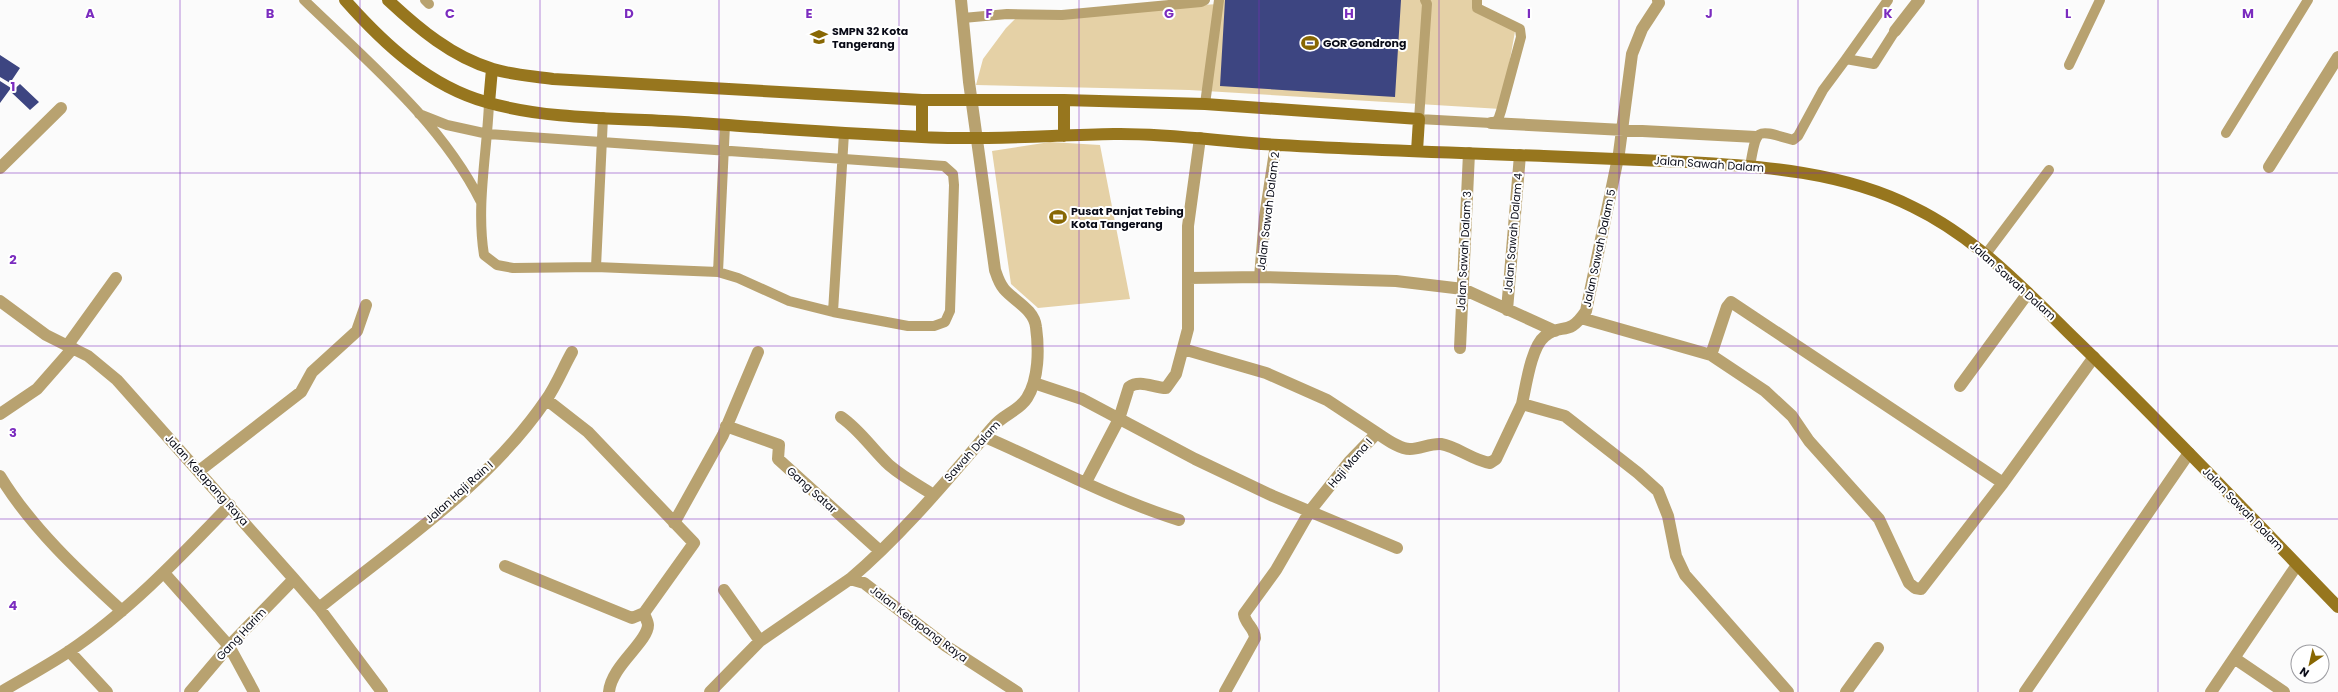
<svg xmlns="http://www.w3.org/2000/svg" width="2338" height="692" font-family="Poppins,sans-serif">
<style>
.grass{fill:#e5d1a6}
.building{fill:#3d4581}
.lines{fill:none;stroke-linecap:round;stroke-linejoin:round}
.lane{stroke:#b8a270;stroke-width:10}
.street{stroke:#b8a270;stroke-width:12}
.secondary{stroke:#97761e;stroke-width:12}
.grid{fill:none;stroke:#7b2cbf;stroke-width:1;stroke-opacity:0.55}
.labels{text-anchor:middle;stroke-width:4;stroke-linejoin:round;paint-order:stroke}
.poi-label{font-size:11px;font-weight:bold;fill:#090b17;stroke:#fff;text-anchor:start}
.street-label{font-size:11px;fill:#090b17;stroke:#fff}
.grid-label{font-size:13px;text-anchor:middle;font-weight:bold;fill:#7b2cbf;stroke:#fff;stroke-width:4;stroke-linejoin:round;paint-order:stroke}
</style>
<rect width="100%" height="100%" fill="#fbfbfb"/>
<path class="grass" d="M1220 0H1480L1478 11 1516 26 1501 109 1189 90 976 85 983 59 1006 28 1019 15 1219 4Z
M1050 142 1100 145 1130 299 1038 308 1011 284 992 151Z"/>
<path class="building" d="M1225 0H1401L1395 97 1220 86Z
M0 55 20 68 10 83 0 77Z
M0 81 11 88 0 103Z
M20 84 39 102 30 110 11 92Z"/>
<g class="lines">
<path class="lane" d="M304 0C368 62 441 122 481 202
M425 0 429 4
M1425 0 1427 4 1419 119 1491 123 1498 120 1501 111 1521 37 1520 29 1477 8V0
M963 18 1007 14 1062 15 1201 2 1205 0
M1846 59 1888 0
M2069 65 2100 0
M1205 104 1219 0
M419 114 447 125 488 134 944 166 953 174 954 185 950 311 945 322 934 326H908L833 312 789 301 738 278 718 272 596 267 513 268 497 265 484 255C476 205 487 154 489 103
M2226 133 2308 0
M1750 166C1757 127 1755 129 1793 140L1798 136 1823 90 1846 59 1874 64 1895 31
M1986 254 2049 170
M596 267 603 117
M718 272 725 125
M833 312 844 133"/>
<path class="street" d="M1895 31 1919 0
M1491 123 1756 137
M2269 167 2338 57
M0 168 61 108
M1260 277 1265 217 1276 145
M1188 278 1260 277 1396 281 1463 289 1555 331
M0 301 46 335 88 356 117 380 294 579 319 608 382 692
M1507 310 1520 155
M1581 318 1711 355 1765 391 1792 416 1809 441 1879 519 1909 583 1915 588 1921 589 2003 483 2094 357
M67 346 116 278
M1460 348 1469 153
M1183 349 1266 373 1327 400 1377 433
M1711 355 1727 307 1731 302 2003 483
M1034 383 1082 399 1195 459 1273 496 1397 548
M1960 386 2028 293
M1522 404C1526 386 1531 347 1545 336 1562 322 1568 338 1586 311L1619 153 1632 54 1642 29 1659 3 1658 0
M0 414 37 389 73 348
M841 417C860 430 872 449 889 465 903 477 918 485 934 495
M726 426 779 445 778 459 880 551
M985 437C1050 465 1112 499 1179 520
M199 471 301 392 312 372 357 331 366 305
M0 476C31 527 78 571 122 611
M1086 482 1119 419 1129 387C1140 379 1154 388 1166 388L1176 374 1188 329V226L1200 138
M674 523 723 435 758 352
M505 566 632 618 644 613 694 543 588 432 547 400
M164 573 229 646 254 692
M850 579 864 583 946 646 1017 692
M724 590 760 641
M319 608C398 544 488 485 546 400 556 386 563 368 572 352
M69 651 107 692
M2234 658 2284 692
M1 692C23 679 47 666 68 652 129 611 180 557 230 505
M190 692 229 646 294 579
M609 692C611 666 648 642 648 625 648 622 645 617 644 613
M710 692 760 641 850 579C903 534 948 479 993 427 1002 415 1019 411 1027 398 1039 379 1039 349 1036 327 1034 309 1014 301 1004 289 999 283 997 276 995 270L969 82 961 0
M1225 692 1255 638C1255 628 1245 624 1244 614L1276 570 1310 511 1349 462 1377 433C1386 439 1399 449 1410 449 1420 449 1431 443 1441 444 1458 447 1472 460 1490 463L1496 459 1522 404 1565 416 1638 473 1658 491 1668 516 1676 556 1685 575 1788 692
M1846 692 1878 648
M2025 692 2189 453
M2211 692 2297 565"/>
<path class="secondary" d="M345 0C384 44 429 86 486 102 547 120 620 118 684 122 772 128 860 135 948 138 1003 139 1059 135 1114 134 1169 133 1224 142 1279 145 1367 150 1456 153 1544 156 1592 158 1639 160 1687 162 1763 166 1844 172 1913 207 1977 238 2025 290 2075 339 2165 426 2251 517 2338 607
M388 0C418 28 452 57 493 69 512 75 533 76 553 79L922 100H1064L1205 104 1419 119 1417 151
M922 100V137
M1064 100V136
M489 103 492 69"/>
</g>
<path class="grid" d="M180 0V692M360 0V692M540 0V692M719 0V692M899 0V692M1079 0V692M1259 0V692M1439 0V692M1619 0V692M1798 0V692M1978 0V692M2158 0V692M0 173H2338M0 346H2338M0 519H2338"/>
<defs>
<g id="school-bare" transform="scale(1.38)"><path d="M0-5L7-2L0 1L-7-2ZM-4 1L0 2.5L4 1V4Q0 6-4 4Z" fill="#886703" stroke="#fff" stroke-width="2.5" paint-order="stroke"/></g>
<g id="stadium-bare" transform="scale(1.38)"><path d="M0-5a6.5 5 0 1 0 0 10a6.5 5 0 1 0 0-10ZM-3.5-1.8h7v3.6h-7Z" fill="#886703" stroke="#fff" stroke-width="2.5" paint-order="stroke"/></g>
</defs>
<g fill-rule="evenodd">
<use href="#school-bare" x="819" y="37"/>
<use href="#stadium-bare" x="1310" y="43"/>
<use href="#stadium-bare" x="1058" y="217"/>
</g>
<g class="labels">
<g class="poi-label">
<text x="832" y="35">SMPN 32 Kota<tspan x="832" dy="13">Tangerang</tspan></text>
<text x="1323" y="47">GOR Gondrong</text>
<text x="1071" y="215">Pusat Panjat Tebing<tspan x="1071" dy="13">Kota Tangerang</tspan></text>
</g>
<g class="street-label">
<text transform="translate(1709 164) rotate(4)" y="4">Jalan Sawah Dalam</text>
<text transform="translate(1268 211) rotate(-83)" y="4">Jalan Sawah Dalam 2</text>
<text transform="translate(1513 233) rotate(-85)" y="4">Jalan Sawah Dalam 4</text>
<text transform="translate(1599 248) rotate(-78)" y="4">Jalan Sawah Dalam 5</text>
<text transform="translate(1464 251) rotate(-87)" y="4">Jalan Sawah Dalam 3</text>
<text transform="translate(2013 281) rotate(42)" y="4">Jalan Sawah Dalam</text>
<text transform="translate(972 451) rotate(-48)" y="4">Sawah Dalam</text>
<text transform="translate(1350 463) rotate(-49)" y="4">Haji Mana I</text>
<text transform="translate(207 480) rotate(48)" y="4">Jalan Ketapang Raya</text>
<text transform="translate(812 490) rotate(42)" y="4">Gang Satar</text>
<text transform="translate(459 492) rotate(-42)" y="4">Jalan Haji Rain I</text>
<text transform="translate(2243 509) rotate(46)" y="4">Jalan Sawah Dalam</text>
<text transform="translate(919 624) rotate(37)" y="4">Jalan Ketapang Raya</text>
<text transform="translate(241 634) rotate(-47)" y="4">Gang Harim</text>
</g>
</g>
<g class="grid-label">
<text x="90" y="18">A</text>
<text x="270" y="18">B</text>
<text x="450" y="18">C</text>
<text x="629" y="18">D</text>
<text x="809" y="18">E</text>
<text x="989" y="18">F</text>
<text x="1169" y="18">G</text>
<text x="1349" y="18">H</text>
<text x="1529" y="18">I</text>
<text x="1709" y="18">J</text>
<text x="1888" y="18">K</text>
<text x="2068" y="18">L</text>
<text x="2248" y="18">M</text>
<text x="13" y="91">1</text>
<text x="13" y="264">2</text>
<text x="13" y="437">3</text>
<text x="13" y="610">4</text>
</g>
<g transform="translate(2310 664) rotate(214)"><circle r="19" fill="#ffffff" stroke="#9d9da2"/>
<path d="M0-3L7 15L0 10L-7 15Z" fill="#886703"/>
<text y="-6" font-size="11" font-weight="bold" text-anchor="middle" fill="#090b17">N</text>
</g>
</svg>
